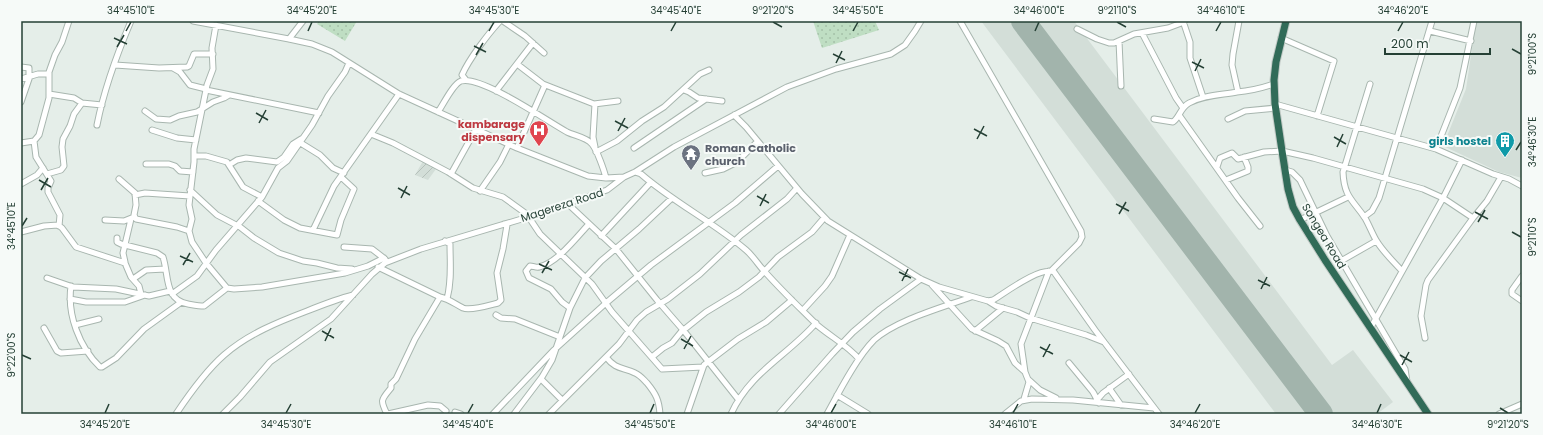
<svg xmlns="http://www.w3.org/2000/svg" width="1543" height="435" font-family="Poppins,sans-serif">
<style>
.built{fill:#d3ded8}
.industrial{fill:url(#industrial-furrows)}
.park{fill:url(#park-dots)}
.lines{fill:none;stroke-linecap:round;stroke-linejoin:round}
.runway{stroke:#a2b4ac;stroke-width:24}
.minor-casing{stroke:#a8b6af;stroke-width:7}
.highway-casing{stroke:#c2cac6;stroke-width:9}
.minor{stroke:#fff;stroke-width:5}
.highway{stroke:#316b58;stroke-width:7}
.ticks{fill:none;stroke:#254035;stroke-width:1.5}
.labels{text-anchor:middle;stroke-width:4;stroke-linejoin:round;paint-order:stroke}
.health-label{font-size:11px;font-weight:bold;fill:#be3a42;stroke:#f6faf8;text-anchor:end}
.culture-label{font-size:11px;font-weight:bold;fill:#0d838f;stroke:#f6faf8;text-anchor:end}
.worship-label{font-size:11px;font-weight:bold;fill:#5b616d;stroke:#f6faf8;text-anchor:start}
.street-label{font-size:11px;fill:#254035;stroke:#f6faf8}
.neatline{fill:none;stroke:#254035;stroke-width:1.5}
.ticks-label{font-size:10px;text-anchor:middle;fill:#254035}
</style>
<defs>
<pattern id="industrial-furrows" width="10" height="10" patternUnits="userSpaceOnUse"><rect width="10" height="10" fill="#d3ded8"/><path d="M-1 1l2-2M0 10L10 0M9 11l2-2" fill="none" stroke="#b5c0ba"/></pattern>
<pattern id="park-dots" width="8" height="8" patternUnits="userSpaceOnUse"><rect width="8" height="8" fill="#bfdec3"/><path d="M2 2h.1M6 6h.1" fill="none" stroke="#a4c0a8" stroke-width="1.8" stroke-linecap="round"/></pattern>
</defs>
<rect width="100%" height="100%" fill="#e5eee9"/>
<path class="built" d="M981 21H1074L1332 365 1353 350 1393 402 1377 414H1276Z
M1476 21H1522V178L1499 172 1443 146 1466 89Z"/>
<path class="industrial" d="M423 161 436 169 428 180 415 175Z"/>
<path class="park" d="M319 21H357L345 41 317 24Z
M813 21H875L879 30 822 48Z"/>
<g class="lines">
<path class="runway" d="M1023 21 1321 414"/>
<g class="minor-casing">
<path id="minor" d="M193 21 289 39 312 44 332 52 399 94 517 148 588 176 606 178 624 177
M503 21 525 36 544 53
M960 21 1081 231 1082 237 1079 243 1051 271
M1183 21 1190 42V58L1203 97
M216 25 212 48 213 69 207 85 194 149V162L189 205 192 219 189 231 192 242 206 263 227 288 234 289 262 287 345 273 368 266 384 258
M1077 29 1097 39 1109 43H1114L1134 34 1168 28 1184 22
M1430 31 1471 41
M1142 33 1176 98 1183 108
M1281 38 1334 61 1317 116
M289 39 303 21
M1119 41 1121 86
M517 64 543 84 594 104 618 101
M115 65 159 68 187 67 189 66 194 54H213
M21 67 29 68V77
M173 68 180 72 190 85 206 89
M21 79 38 74H49
M466 80 462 75C469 59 488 34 500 21
M1370 84 1343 172C1344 197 1353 200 1365 218 1369 225 1372 233 1376 240 1383 252 1393 261 1402 271
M206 90 319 113
M684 90 689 92 698 98 722 101
M496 91 533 43
M1238 92 1232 65 1233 54 1239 21
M49 94 74 98 82 103 102 105
M21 102 30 76
M1275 104 1436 149 1493 174 1509 179 1522 186
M145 111 156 119 170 120 179 116 197 112 213 102 224 98 229 95
M438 112C443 105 453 84 461 81 481 75 547 121 567 132 575 136 586 137 592 144 597 150 604 170 606 178
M734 115 746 127 802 194 828 221 921 279 939 287 988 301 993 300C1005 293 1040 266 1054 272L1095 330 1159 414
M1179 115 1238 198 1260 226
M1154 119 1173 122C1180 117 1180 108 1189 103 1204 95 1221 95 1237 92 1250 91 1262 88 1274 84
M1228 119 1245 111 1276 108
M97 125C104 89 117 54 131 21
M152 130 177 138 196 140
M371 134 393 143 448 172 473 188 503 197 528 215 525 218 530 219 540 234 592 284 612 312 662 369 703 367
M34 141 36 157 51 181 48 188V192L60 215 59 226
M299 142 320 155 333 168 344 173
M21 143 34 141 39 135 49 98V72L55 55 62 42 69 21
M595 147 593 137 595 104
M517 148 545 85
M634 148 706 99
M1436 149 1460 88 1474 21
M596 152 617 141 642 121 664 107 700 74 709 70
M194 156H206L227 162 243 187 262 197
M146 164H169L175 166 180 171 193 172
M229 165 237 160 246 158 277 162 284 157 293 144 301 139
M1217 167 1220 158 1232 153 1238 159 1264 152 1282 151 1313 158 1423 189 1443 198 1473 218
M1285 170 1292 172 1300 180 1327 236 1405 369 1407 382
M635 172 641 174C673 202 713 222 746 250 754 257 759 266 766 273 782 291 800 308 817 325 831 337 847 345 859 359
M705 173 723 169 737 162 757 142
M47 174 61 170 64 166 62 147 63 139 70 126 74 114 82 103
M451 174 476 129
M119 179 135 193 136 205 134 215 136 219 177 227 189 231
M1226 180 1248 171V167L1244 157
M21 184 37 175 43 168
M190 190 217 215 240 227 254 238 279 253 303 261 317 263 337 268 352 269
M480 191 500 162 509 144
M135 195 145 193 190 196
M258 201 284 220 300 228 337 235 341 220 354 189 341 177
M568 204 616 249 657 300 684 331 738 399
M1364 217 1372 211 1379 198 1432 21
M105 220 124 221 134 217
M1300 220 1348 197
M313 230 334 186 399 94
M21 232 44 226 58 225 62 228 76 247 125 263 131 277 139 286 141 294
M601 236 651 182
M117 238V242L121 244 157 253 163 257C169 275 164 300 188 304 194 305 199 306 204 306L227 288
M445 241 450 244C450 262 452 281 447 299
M344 247 372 249 385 259
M1341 261 1376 241
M125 262 123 253 131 219
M378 267 440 297C449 299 455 304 463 308 471 311 490 305 498 303L501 300 497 273 503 249 507 225 504 224
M1522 276 1512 290V294L1522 301
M47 278 73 287 116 289 149 296 170 291
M133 279 146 270 165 269
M932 285 972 329 998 341 1006 346 1015 363 1025 372
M71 286C67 314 79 347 100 367H102L116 358 144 329 180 303
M172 294 197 276 216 250 262 197 278 168 287 161 312 125 328 96 345 72 349 63
M70 299 86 302H125L145 295
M988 301 996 306 1017 312 1030 318 1086 335 1104 342
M570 308 562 302 551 289 529 278 526 271 530 266C533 266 537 268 539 267 557 263 576 238 589 224
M803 310 825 286 832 276 850 235
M496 315 501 318 515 319 560 337
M75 325 99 319
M44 328 57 351 61 353 88 351
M1370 329 1443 198 1462 160
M975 331 1003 308
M1425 338 1421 316 1426 285 1428 280 1473 218 1487 201 1501 177
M606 357C616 370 623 367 635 373 640 375 643 379 647 383 656 394 659 400 660 414
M652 357 663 348 672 343 681 332 706 312 739 292 759 277 778 257 812 232 824 218
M1069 363 1093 392 1099 403
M541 379 562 400
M1029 380 1040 390 1056 398
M1109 388 1121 405
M837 395 868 414
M1024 399 1029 382 1025 372 1021 344 1049 271
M1096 401 1103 393 1129 374
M455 412 461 414
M176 414C188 396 208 369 224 355 248 334 278 322 307 311 322 305 337 299 353 295
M223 414 240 397 270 362 331 319 372 274 385 263 421 249 525 218 607 190 624 177 635 172 674 147 787 87 836 69 891 54 905 45 915 31 921 21
M387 414C380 400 381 400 391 388V384L396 379 415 339 440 297
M388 414 428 405 440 406 446 411
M493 414 554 350 606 303 651 265 735 203 778 166
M514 414 542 377 552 360 570 308 585 278 601 261 639 229 672 198
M549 414 619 344 637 320 646 312 668 299 700 274 741 235 787 199 797 188
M687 414 704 365 738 339 766 322 792 300
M731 414C750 372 787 356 816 323
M779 414 832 354 853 332 880 309 921 279
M827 414C839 392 857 357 874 340 896 320 944 307 971 297
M1005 414 1021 401 1032 399 1073 400 1154 408
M1499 414 1522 404"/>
</g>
<g class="highway-casing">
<path id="highway" d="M1286 21 1276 62 1274 80 1275 104 1282 151 1288 189 1293 207 1300 220 1325 260 1428 414"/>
</g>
<use href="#minor" class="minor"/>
<use href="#highway" class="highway"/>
</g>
<path class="ticks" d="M773 22 782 27M1117 22 1126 27M126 31 131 22M308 31 312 22M489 31 494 22M671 31 676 22M853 31 858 22M1035 31 1039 22M1216 31 1221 22M1398 31 1403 22M114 38 127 44M474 46 486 52M117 47 124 35M1512 49 1521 54M833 54 845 60M476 55 483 43M1192 62 1204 68M836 63 842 51M1195 71 1201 59M256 113 268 120M615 121 628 128M259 123 266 110M974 129 987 136M618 131 625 118M1334 137 1346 144M977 139 984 126M1337 147 1343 134M1516 150 1521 142M39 180 51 187M398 188 410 195M41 190 48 178M757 196 769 203M401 198 407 186M1116 204 1129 211M760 206 766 194M1475 212 1488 219M1119 214 1126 202M1478 222 1485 210M22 226 27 218M1512 232 1521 237M180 256 193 262M539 264 552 270M183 265 190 253M899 272 911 278M542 273 549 261M1258 280 1270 286M902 281 908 269M1261 289 1267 277M322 331 334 338M681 339 693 346M325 341 331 328M1040 347 1053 354M684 349 691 336M22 355 31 359M1400 355 1412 362M1043 357 1050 344M1402 365 1409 352M1500 408 1508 413M105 413 109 404M286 413 291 404M468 413 473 404M650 413 654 404M831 413 836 404M1013 413 1018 404M1195 413 1200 404M1377 413 1381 404"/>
<defs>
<g id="hospital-pin" transform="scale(1)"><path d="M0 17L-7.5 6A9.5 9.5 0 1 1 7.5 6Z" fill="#e0444e" stroke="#f6faf8"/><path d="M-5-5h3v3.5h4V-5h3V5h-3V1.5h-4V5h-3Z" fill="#fff"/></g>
<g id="building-pin" transform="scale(1)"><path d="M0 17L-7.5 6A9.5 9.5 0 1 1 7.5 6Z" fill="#0f9aa8" stroke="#f6faf8"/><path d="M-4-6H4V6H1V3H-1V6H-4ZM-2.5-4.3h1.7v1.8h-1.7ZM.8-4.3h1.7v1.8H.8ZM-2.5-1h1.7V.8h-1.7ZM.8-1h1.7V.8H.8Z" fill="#fff"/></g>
<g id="temple-pin" transform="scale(1)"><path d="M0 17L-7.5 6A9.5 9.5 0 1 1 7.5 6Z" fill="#6b7280" stroke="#f6faf8"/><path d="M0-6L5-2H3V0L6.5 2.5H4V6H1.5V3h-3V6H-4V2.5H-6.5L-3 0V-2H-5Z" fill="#fff"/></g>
</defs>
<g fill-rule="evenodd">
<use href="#hospital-pin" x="539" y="130"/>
<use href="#building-pin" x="1505" y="141"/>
<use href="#temple-pin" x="691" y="154"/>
</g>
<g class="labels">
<g class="health-label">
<text x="525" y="128">kambarage<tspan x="525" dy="13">dispensary</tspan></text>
</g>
<g class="culture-label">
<text x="1491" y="145">girls hostel</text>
</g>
<g class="worship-label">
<text x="705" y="152">Roman Catholic<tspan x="705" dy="13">church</tspan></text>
</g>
<g class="street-label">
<text transform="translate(562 205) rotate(-18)" y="4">Magereza Road</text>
<text transform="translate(1324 236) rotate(59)" y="4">Songea Road</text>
</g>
</g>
<rect width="1543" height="435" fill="none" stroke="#f6faf8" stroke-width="44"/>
<path d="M1385 48v6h105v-6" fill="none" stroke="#254035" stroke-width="2"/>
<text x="1391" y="48" font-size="12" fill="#254035" stroke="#f6faf8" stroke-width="3" paint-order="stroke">200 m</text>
<rect x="22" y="22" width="1499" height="391" class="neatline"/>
<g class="ticks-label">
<text x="131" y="14">34°45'10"E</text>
<text x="312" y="14">34°45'20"E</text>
<text x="494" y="14">34°45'30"E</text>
<text x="676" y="14">34°45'40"E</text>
<text x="773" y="14">9°21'20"S</text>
<text x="858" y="14">34°45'50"E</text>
<text x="1039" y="14">34°46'00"E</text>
<text x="1117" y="14">9°21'10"S</text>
<text x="1221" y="14">34°46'10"E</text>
<text x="1403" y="14">34°46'20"E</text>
<text transform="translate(1532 54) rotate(-90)" y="4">9°21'00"S</text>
<text transform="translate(1532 142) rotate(-90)" y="4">34°46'30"E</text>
<text transform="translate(11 226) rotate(-90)" y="4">34°45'10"E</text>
<text transform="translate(1532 237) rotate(-90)" y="4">9°21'10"S</text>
<text transform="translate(11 355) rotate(-90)" y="4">9°22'00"S</text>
<text x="105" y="428">34°45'20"E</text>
<text x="286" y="428">34°45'30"E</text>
<text x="468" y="428">34°45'40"E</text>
<text x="650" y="428">34°45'50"E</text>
<text x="831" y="428">34°46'00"E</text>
<text x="1013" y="428">34°46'10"E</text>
<text x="1195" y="428">34°46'20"E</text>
<text x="1377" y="428">34°46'30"E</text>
<text x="1508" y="428">9°21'20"S</text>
</g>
</svg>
